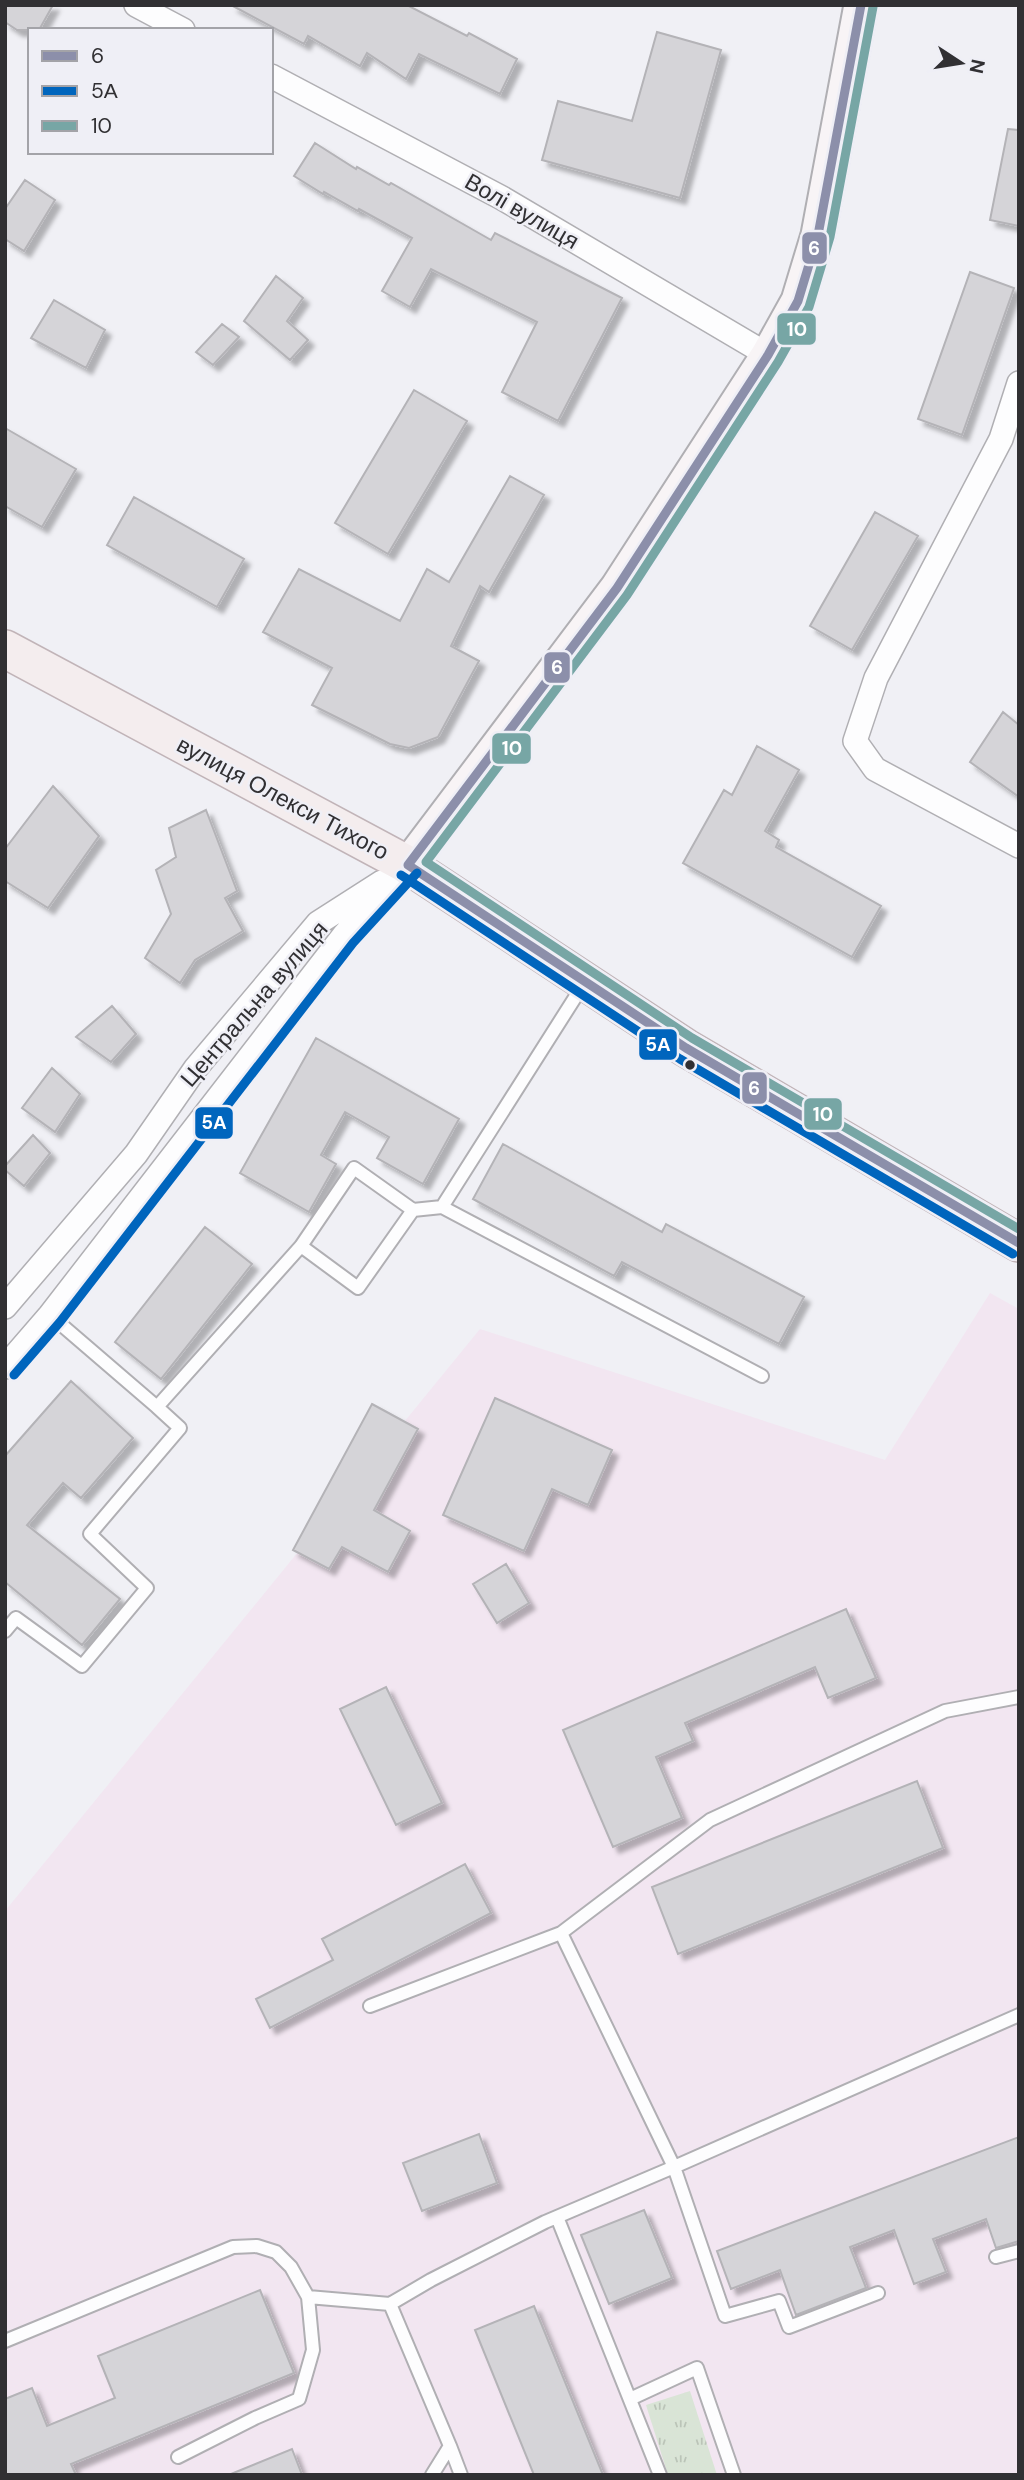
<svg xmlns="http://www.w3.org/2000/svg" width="1024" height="2480" font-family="'DM Sans',sans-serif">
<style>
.medical{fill:#f2e6f1}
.grass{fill:url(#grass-tufts)}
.building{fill:#d5d4d8;stroke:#b4b3b7;stroke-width:2;filter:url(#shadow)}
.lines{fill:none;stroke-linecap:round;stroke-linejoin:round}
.lane-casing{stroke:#b0afb3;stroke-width:16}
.street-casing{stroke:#b0afb3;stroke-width:26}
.secondary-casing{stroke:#b0afb3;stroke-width:37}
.primary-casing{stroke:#c1b4b8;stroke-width:40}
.lane{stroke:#fdfdfe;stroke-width:12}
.street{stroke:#fdfdfe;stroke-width:23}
.secondary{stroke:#f8f4f6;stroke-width:33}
.primary{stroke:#f4edee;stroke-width:37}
.bus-1-casing{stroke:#efeff6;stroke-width:14}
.bus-2-casing{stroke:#efeff6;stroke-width:14}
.bus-3-casing{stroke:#efeff6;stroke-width:14}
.bus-1{stroke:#8c8faa;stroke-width:9}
.bus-2{stroke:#0065bd;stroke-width:9}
.bus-3{stroke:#77a6a5;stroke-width:9}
.bus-dot{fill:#313033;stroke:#efeff6;stroke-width:2.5}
.labels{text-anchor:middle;stroke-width:5;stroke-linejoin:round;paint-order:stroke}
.street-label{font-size:23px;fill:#313033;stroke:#efeff6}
.line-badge{stroke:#efeff6;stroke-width:2.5}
.badge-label{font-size:19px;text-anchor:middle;font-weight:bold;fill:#fff}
</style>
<defs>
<pattern id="grass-tufts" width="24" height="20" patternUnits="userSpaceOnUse" patternTransform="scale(1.75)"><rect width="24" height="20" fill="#d9e4d6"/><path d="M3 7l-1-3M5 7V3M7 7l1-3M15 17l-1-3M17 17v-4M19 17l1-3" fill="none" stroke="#bbc4b8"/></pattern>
<filter id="shadow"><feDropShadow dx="6" dy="6" stdDeviation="2" flood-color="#0004"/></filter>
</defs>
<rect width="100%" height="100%" fill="#f0f0f5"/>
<path class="medical" d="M990 1293 1019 1309V2475H5V1911L480 1329 885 1460Z"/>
<path class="grass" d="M690 2391 717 2475H668L646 2405Z"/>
<path class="building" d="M5 5H53L39 30H17L5 22Z
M231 5H407L467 36 469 33 517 59 500 94 419 54 406 79 367 53 360 66 308 36 304 44Z
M657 32 721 50 680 198 542 160 558 101 632 121Z
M1008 129 1019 130V226L990 220Z
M315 143 356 169 357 167 389 185 391 183 491 240 495 233 622 298 558 421 502 392 537 322 431 269 410 307 382 291 412 238 359 209 358 211 324 192 323 194 294 176Z
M25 180 55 200 24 251 5 239V209Z
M970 272 1014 288 962 435 918 419Z
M276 276 303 298 287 321 308 340 290 360 244 321Z
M54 300 105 330 86 368 31 338Z
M222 324 239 337 213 365 196 352Z
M414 390 467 421 388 554 335 523Z
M5 428 76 469 42 527 5 506Z
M510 476 544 495 489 592 480 586 451 646 479 661 438 737 409 748 390 744 312 705 332 668 263 632 299 569 400 621 427 569 449 582Z
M134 497 244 559 217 607 107 545Z
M875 512 918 536 852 650 810 626Z
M1003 712 1019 725V797L970 762Z
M757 746 799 770 765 831 779 840 776 847 881 906 852 957 683 863 724 790 732 795Z
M53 786 99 836 48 908 5 881V849Z
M206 810 237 891 225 898 243 931 195 960 180 983 145 958 171 914 156 870 176 857 169 828Z
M112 1006 136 1034 111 1062 76 1037Z
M316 1038 459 1119 423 1184 377 1158 389 1137 345 1112 321 1155 336 1164 309 1212 240 1173Z
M52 1068 80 1094 55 1132 22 1108Z
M33 1135 50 1153 24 1186 5 1170V1166Z
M503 1144 662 1232 666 1224 804 1297 779 1344 622 1262 614 1276 473 1199Z
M205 1227 252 1264 161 1379 115 1342Z
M71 1381 133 1438 81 1498 63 1483 27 1525 120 1599 82 1645 5 1582V1456Z
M495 1398 612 1450 588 1505 552 1489 524 1551 443 1515Z
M372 1404 418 1429 374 1510 410 1531 388 1572 342 1547 329 1569 293 1550Z
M506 1564 529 1603 497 1623 473 1584Z
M846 1609 876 1678 828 1698 815 1667 685 1723 693 1741 656 1757 682 1818 613 1847 563 1730Z
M386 1687 442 1803 396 1825 340 1709Z
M917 1781 943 1848 678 1954 652 1887Z
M465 1864 491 1913 270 2028 256 1999 333 1960 322 1939Z
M479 2134 497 2183 422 2211 403 2163Z
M1019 2137V2241L996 2248 986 2219 933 2239 946 2272 914 2284 894 2230 850 2247 866 2288 796 2315 780 2270 731 2289 717 2251Z
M644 2210 672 2278 609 2304 581 2235Z
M260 2290 294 2373 71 2464 76 2475H5V2399L32 2388 47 2426 115 2398 98 2356Z
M534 2306 603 2475H534L475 2330Z
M292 2449 302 2475H231V2474Z"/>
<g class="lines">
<g class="lane-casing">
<path id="lane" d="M442 1207 762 1376
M301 1246 358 1288 413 1210 442 1207 583 985
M50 1315 157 1407
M5 1631 16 1618 82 1666 147 1588 90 1534 180 1428 157 1407 301 1246 354 1168 413 1210
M561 1933 674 2167 1019 2015
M370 2006 561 1933 710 1820 945 1711 1019 1697
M557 2217 660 2475
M996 2257 1019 2251
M308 2297 390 2304 431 2280 545 2222 674 2167 725 2316 779 2301 789 2327 878 2293
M390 2304 450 2446 432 2475
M5 2341 233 2247 257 2246 276 2252 291 2267 308 2297 313 2350 299 2399 255 2418 178 2457
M630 2399 697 2368 734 2475
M450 2446 461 2475"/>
</g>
<g class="street-casing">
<path id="street" d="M136 5 183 30
M271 76 502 198 768 355
M1019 383 1001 439 876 678 855 741 875 769 1019 846
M5 1307 136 1154 195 1069 318 923 382 882
M5 1367 50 1315 344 935 408 865"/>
</g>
<g class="secondary-casing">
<path id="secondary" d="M408 865 617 588 768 355 798 301 818 235 861 5"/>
</g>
<g class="primary-casing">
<path id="primary" d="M5 649 408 865 686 1048 1019 1243"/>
</g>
<use href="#lane" class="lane"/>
<use href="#street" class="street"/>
<use href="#secondary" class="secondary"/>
<use href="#primary" class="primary"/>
<g class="bus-1-casing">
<path id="bus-1" d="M408 865 617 588 768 355 798 301 818 235 861 5
M408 865 686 1048 1019 1243"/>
</g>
<g class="bus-2-casing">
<path id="bus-2" d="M401 875 680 1059 1013 1254
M14 1375 60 1322 353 943 417 873"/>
</g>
<g class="bus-3-casing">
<path id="bus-3" d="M873 7 830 237 809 307 778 362 627 595 426 862 692 1038 1019 1229"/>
</g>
<use href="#bus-1" class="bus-1"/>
<use href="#bus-2" class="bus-2"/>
<use href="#bus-3" class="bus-3"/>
</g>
<circle class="bus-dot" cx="690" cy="1065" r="6"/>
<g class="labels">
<g class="street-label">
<text transform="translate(522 211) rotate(30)" y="8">Волі вулиця</text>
<text transform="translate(283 798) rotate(28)" y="8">вулиця Олекси Тихого</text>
<text transform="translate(254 1004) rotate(-49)" y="8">Центральна вулиця</text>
</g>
</g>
<g class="line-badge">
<rect x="801" y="231" width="27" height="34" rx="7" fill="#8c8faa"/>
<rect x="776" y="312" width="41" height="34" rx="7" fill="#77a6a5"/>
<rect x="543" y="651" width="28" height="33" rx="7" fill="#8c8faa"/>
<rect x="491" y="732" width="41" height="33" rx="7" fill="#77a6a5"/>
<rect x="638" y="1028" width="40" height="33" rx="7" fill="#0065bd"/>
<rect x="741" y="1071" width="27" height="34" rx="7" fill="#8c8faa"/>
<rect x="803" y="1097" width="40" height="34" rx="7" fill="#77a6a5"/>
<rect x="194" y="1106" width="40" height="34" rx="7" fill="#0065bd"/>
</g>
<g class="badge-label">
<text x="814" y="255">6</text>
<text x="797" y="336">10</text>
<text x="557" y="674">6</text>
<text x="512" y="755">10</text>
<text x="658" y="1051">5А</text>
<text x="754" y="1095">6</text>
<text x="823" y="1121">10</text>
<text x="214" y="1129">5А</text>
</g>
<rect width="1024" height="2480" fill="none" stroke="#313033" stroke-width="14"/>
<rect x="28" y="28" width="245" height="126" fill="#efeff6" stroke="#a3a3a8" stroke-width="2"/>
<rect x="42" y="51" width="35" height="10" fill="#8c8faa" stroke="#a3a3a8" stroke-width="2"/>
<text x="91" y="63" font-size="21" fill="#313033">6</text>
<rect x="42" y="86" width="35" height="10" fill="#0065bd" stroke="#a3a3a8" stroke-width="2"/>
<text x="91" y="98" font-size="21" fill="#313033">5А</text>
<rect x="42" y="121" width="35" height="10" fill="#77a6a5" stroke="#a3a3a8" stroke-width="2"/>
<text x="91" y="133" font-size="21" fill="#313033">10</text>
<g transform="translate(961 63) rotate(102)" stroke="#efeff6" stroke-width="5" paint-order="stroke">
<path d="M0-5L12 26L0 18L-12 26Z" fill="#313033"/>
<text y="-10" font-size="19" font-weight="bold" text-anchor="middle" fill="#313033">N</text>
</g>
</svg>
